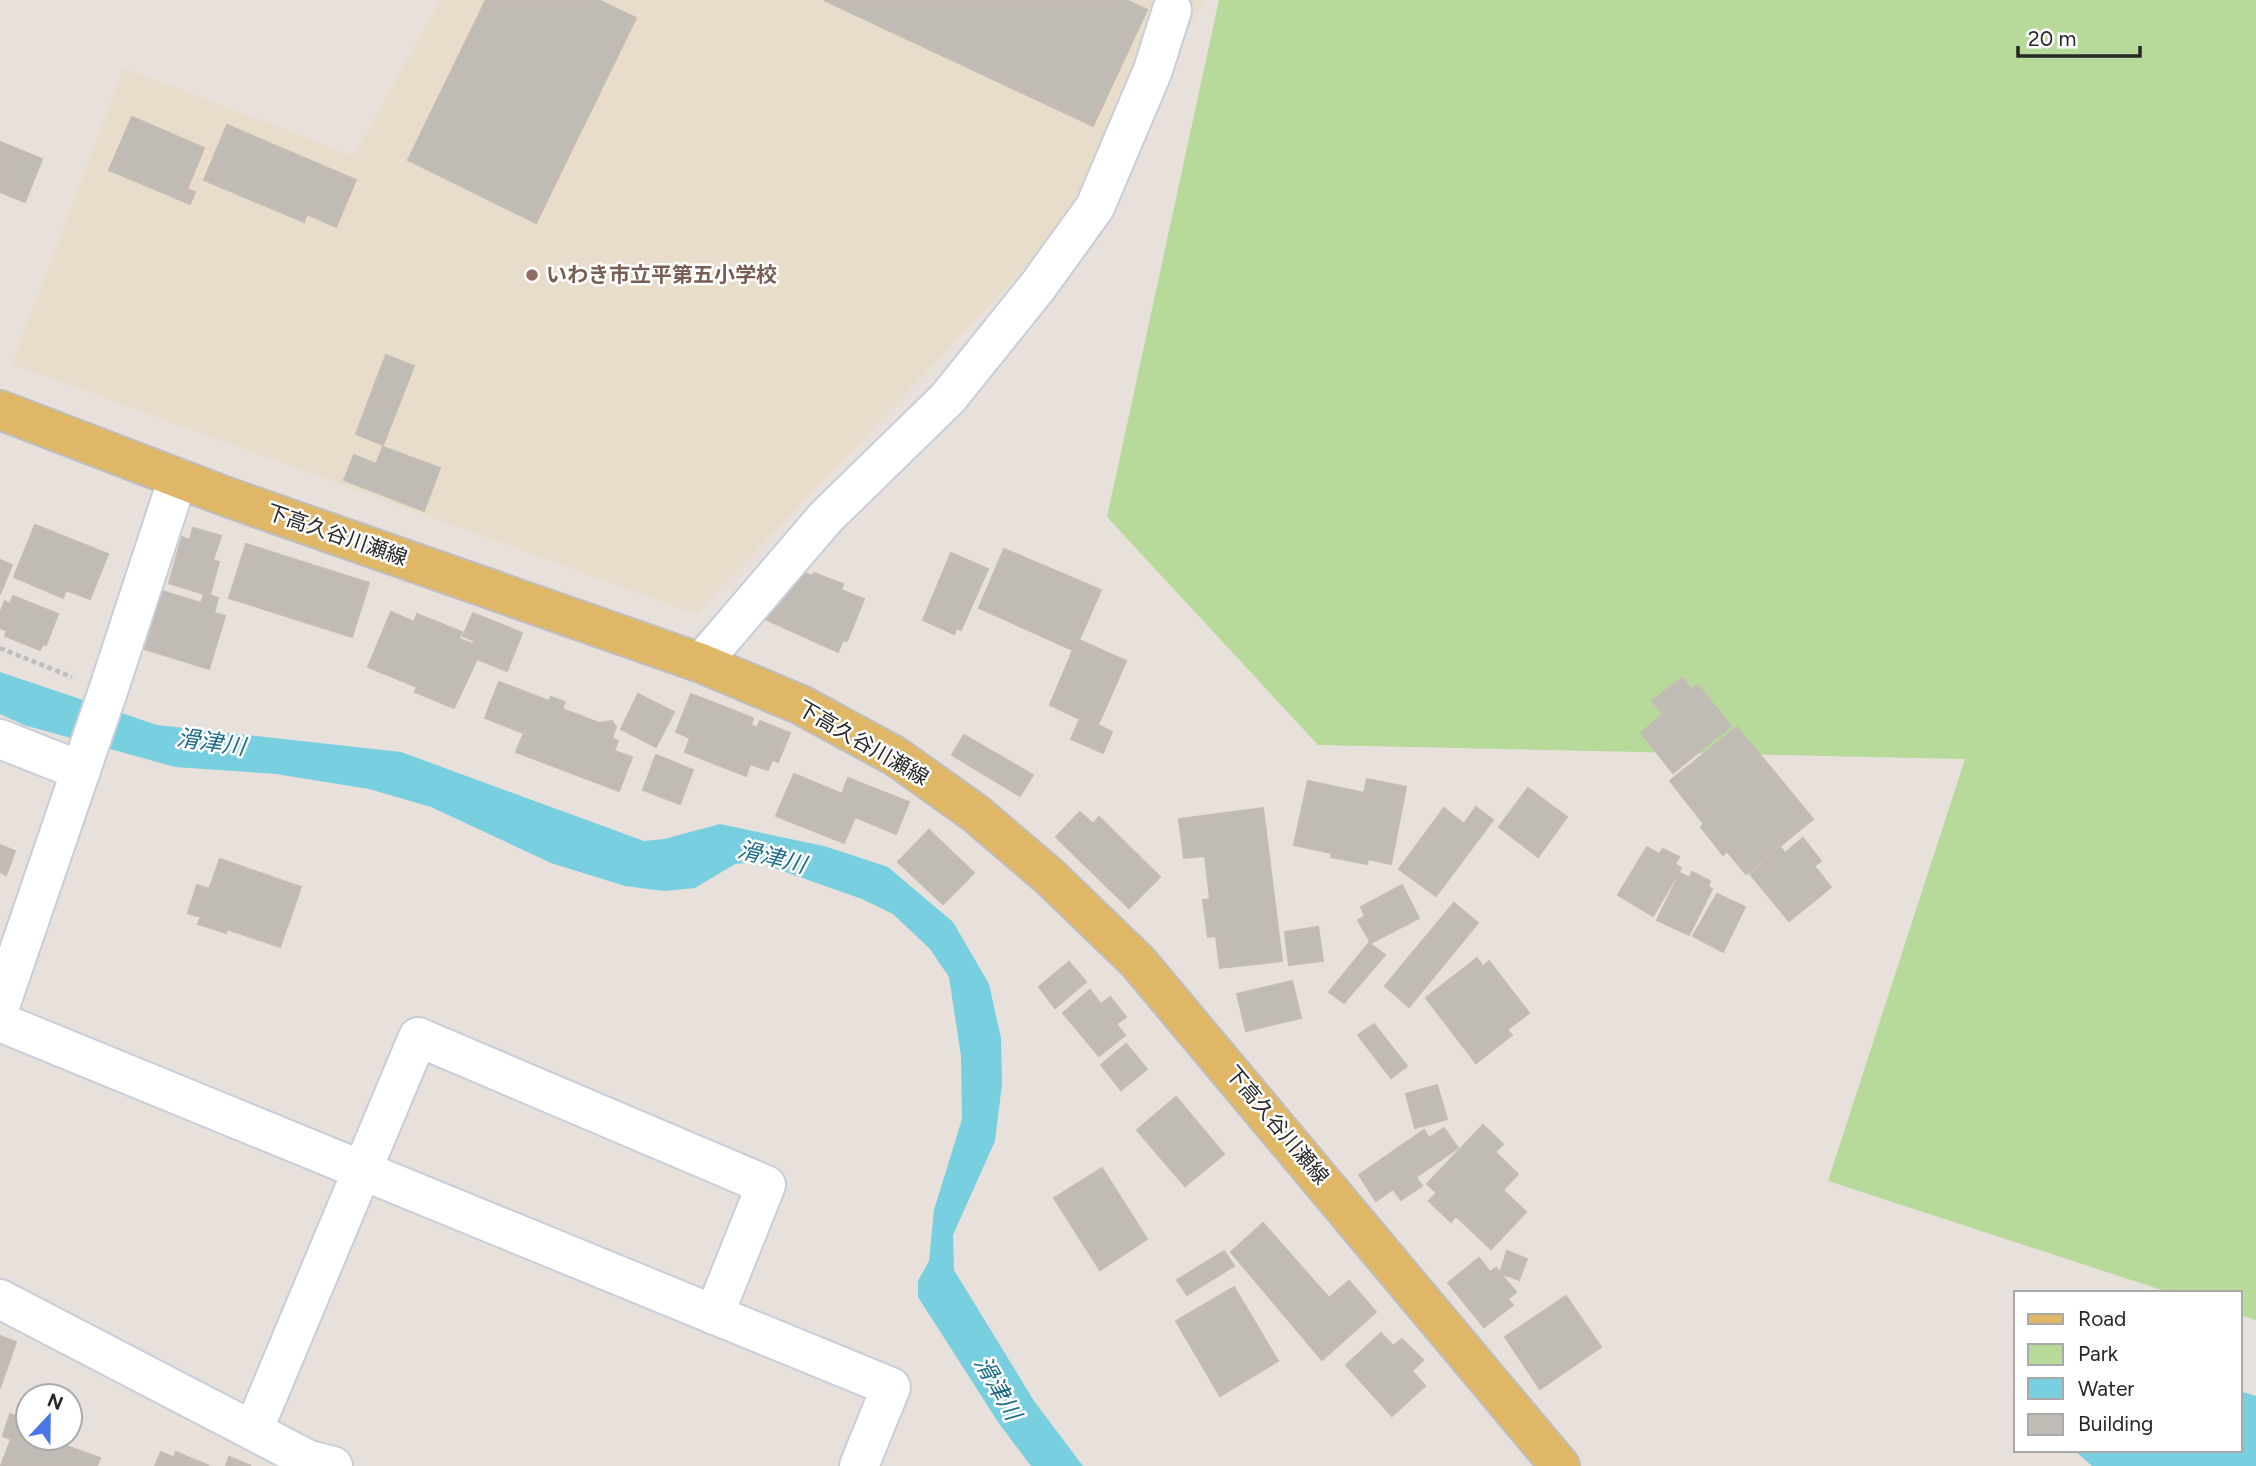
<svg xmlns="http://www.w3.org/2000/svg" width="2256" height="1466" font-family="Figtree,'Noto Sans JP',sans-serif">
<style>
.education{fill:#e8dcca}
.green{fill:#b7da9b}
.water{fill:#77cfe0}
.building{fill:#c0bcb5;stroke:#c3bcb4;stroke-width:2}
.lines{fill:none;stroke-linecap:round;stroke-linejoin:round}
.minor-casing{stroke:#c8cdd8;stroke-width:42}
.major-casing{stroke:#bebebe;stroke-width:42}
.path{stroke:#bebebe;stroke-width:4.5;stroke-dasharray:5 3.5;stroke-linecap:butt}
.minor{stroke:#fff;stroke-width:38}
.major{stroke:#e0b767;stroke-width:38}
.education-dot{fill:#8d6e63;stroke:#fff;stroke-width:2.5}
.labels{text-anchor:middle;stroke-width:5;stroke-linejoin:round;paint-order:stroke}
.education-label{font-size:21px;font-weight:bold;fill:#785e54;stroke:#fff;text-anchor:start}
.street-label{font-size:21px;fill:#272727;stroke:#fff}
.water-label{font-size:23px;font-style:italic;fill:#1b6d87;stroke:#fff}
</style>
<rect width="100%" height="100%" fill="#e8e0da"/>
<path class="education" d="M440 0H1204L1104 185 696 614 12 364 124 68 354 156Z"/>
<path class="green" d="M1219 0H2256V1320L2240 1315V1293H2171L1828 1181 1965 759 1318 745 1107 517Z"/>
<path class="water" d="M0 672 157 725 401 752 644 841 664 839 720 824 824 846 888 867 953 922 989 984 1001 1038 1002 1084 995 1141 953 1235 954 1270 1034 1401 1083 1466H1031L998 1422 918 1297V1281L929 1261 934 1210 962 1119 961 1056 949 977 930 949 893 914 862 899 757 862 735 864 695 888 664 891 625 886 551 863 431 807 369 789 276 774 175 767 24 725 0 714Z
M2240 1391 2256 1396V1466H2092L2074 1450H2240Z"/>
<path class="building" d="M486 0H598L636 18 536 223 408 160Z
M824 0H1126L1147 10 1093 126Z
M132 117 204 148 187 189 195 192 190 204 109 170Z
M227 125 356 180 336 227 307 214 304 222 204 180Z
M0 142 42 159 25 202 0 192Z
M386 355 414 366 383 445 356 434Z
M383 447 440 468 424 511 344 480 354 455 376 464Z
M35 525 108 554 90 599 66 590 63 598 14 577Z
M193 528 221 536 213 560 219 562 210 595 218 598 214 613 225 616 209 669 145 649 162 591 201 603 204 594 169 583 182 537 190 540Z
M246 544 369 583 352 637 229 598Z
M1004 549 1101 590 1079 640 1126 661 1098 725 1112 732 1103 753 1071 739 1080 719 1050 705 1073 650 979 608Z
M951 553 988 569 961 630 957 628 954 634 923 620Z
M0 560 12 565 0 594Z
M795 569 812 576 814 573 843 584 841 590 864 599 847 641 843 640 838 652 763 618Z
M13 596 58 614 46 645 43 644 40 650 5 636 7 631 0 628V613L5 601 10 604Z
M391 612 414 622 417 614 462 632 459 639 473 644 475 641 463 636 473 613 522 633 507 671 477 659 454 708 415 692 417 687 368 667Z
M1682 678 1691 689 1698 685 1731 726 1673 773 1641 733 1663 714 1652 701Z
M499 682 549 701 551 697 565 702 562 709 599 723 612 721 616 727 612 738 618 741 614 751 632 757 619 791 516 752 524 733 485 718Z
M638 694 674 712 656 747 621 729Z
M691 694 753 718 751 725 757 728 760 721 790 733 778 762 772 760 768 770 750 764 746 776 685 752 690 738 676 732Z
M1737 727 1813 819 1746 874 1727 851 1723 855 1701 827 1704 824 1670 781Z
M964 735 1033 775 1020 796 952 755Z
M656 755 693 770 680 804 643 790Z
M794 774 842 794 848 778 909 802 896 834 855 817 844 843 776 816Z
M1367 779 1406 787 1391 864 1368 859 1367 864 1331 857 1332 853 1294 845 1308 781 1364 793Z
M1528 788 1567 817 1538 857 1499 827Z
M1476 807 1493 820 1436 896 1399 869 1444 808 1464 824Z
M1263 808 1282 961 1220 968 1216 936 1208 937 1203 900 1210 899 1205 856 1184 858 1179 819Z
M1080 812 1093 824 1099 817 1160 877 1129 908 1056 837Z
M929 830 974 873 943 904 898 862Z
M1803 838 1821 861 1814 866 1831 887 1789 921 1750 874 1781 848 1785 853Z
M0 845 15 851 6 875 0 872Z
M1647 847 1659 854 1663 849 1679 857 1675 864 1681 868 1653 916 1618 895Z
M220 859 301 887 280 947 227 929 226 933 198 924 201 917 188 913 197 885 209 889Z
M1692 872 1710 881 1708 887 1712 889 1689 935 1657 920 1680 873 1690 878Z
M1402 885 1419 918 1371 943 1358 920 1365 916 1361 907Z
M1717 894 1745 907 1723 952 1693 936Z
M1454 903 1478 923 1409 1007 1385 986Z
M1318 927 1323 961 1289 965 1285 932Z
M1369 943 1385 955 1344 1003 1329 992Z
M1477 958 1483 967 1489 961 1529 1013 1507 1030 1512 1035 1476 1063 1426 998Z
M1069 962 1086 982 1055 1008 1039 987Z
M1292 981 1301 1018 1246 1031 1237 994Z
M1090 990 1101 1004 1110 997 1126 1017 1116 1024 1125 1035 1099 1056 1063 1013Z
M1374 1024 1407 1066 1391 1078 1358 1035Z
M1126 1044 1147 1069 1121 1090 1101 1065Z
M1437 1085 1447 1119 1415 1128 1406 1094Z
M1176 1097 1224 1154 1185 1186 1137 1130Z
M1483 1125 1503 1144 1495 1152 1518 1174 1503 1190 1526 1212 1491 1249 1456 1216 1451 1222 1429 1201 1437 1193 1427 1184Z
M1444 1128 1458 1148 1416 1177 1422 1186 1401 1200 1393 1189 1376 1201 1359 1175 1424 1130 1429 1138Z
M1102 1168 1147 1239 1100 1270 1054 1198Z
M1263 1223 1329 1298 1349 1281 1376 1312 1322 1360 1231 1252Z
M1224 1251 1234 1266 1187 1295 1177 1280Z
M1507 1251 1527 1259 1519 1280 1500 1273 1516 1292 1508 1299 1513 1305 1484 1327 1448 1283 1479 1258 1490 1272 1496 1268 1500 1273Z
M1234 1287 1278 1361 1220 1396 1176 1321Z
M1566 1296 1601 1347 1540 1389 1505 1337Z
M1381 1333 1393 1346 1402 1339 1423 1360 1412 1371 1425 1386 1392 1416 1346 1365Z
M0 1336 16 1342 0 1388Z
M10 1414 28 1421V1438H51L50 1440 100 1458 97 1466H1L11 1439 3 1436Z
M161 1452 174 1458 176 1452 209 1466H155Z
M229 1457 251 1466H226Z"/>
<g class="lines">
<g class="minor-casing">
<path id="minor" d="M701 663 826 517 948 398 1038 286 1095 207 1153 70 1172 10
M0 739 81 771
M0 1006 108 691 178 478
M0 1022 891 1387 859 1466
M0 1299 309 1460 333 1466
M253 1431 418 1037 766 1185 714 1315"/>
</g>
<g class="major-casing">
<path id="major" d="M0 410 227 497 701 663 801 705 895 756 975 813 1050 877 1138 962 1560 1466"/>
</g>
<path class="path" d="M0 648 72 677"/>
<use href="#minor" class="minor"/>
<use href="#major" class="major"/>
</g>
<circle class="education-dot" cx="532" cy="275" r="7"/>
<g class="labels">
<g class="education-label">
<text x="546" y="282">いわき市立平第五小学校</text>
</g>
<g class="street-label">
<text transform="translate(337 535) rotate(19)" y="7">下高久谷川瀬線</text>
<text transform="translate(863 743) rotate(30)" y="7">下高久谷川瀬線</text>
<text transform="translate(1277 1125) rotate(50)" y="7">下高久谷川瀬線</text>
</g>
<g class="water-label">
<text transform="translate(211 742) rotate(8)" y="8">滑津川</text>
<text transform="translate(772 857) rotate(14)" y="8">滑津川</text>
<text transform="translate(998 1388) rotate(60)" y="8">滑津川</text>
</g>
</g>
<rect x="2014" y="1291" width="228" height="161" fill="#ffffff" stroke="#a9a9a9" stroke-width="2"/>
<rect x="2028" y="1314" width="35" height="10" fill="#e0b767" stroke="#a9a9a9" stroke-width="2"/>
<text x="2078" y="1326" font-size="21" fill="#272727">Road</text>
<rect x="2028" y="1344" width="35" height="21" fill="#b7da9b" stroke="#a9a9a9" stroke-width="2"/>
<text x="2078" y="1361" font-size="21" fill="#272727">Park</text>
<rect x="2028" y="1378" width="35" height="21" fill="#77cfe0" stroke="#a9a9a9" stroke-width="2"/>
<text x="2078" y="1396" font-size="21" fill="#272727">Water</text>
<rect x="2028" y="1414" width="35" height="21" fill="#c0bcb5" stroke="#a9a9a9" stroke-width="2"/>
<text x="2078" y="1431" font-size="21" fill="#272727">Building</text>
<g transform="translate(49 1417) rotate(22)"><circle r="33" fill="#ffffff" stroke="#a9a9a9" stroke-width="2"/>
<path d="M0-5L12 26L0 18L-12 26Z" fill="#4a77e5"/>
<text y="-10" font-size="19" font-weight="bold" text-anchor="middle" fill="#272727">N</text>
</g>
<path d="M2018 46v10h122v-10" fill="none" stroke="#272727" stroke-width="3.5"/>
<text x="2028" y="46" font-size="21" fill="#272727" stroke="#ffffff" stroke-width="5" paint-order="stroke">20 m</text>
</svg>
